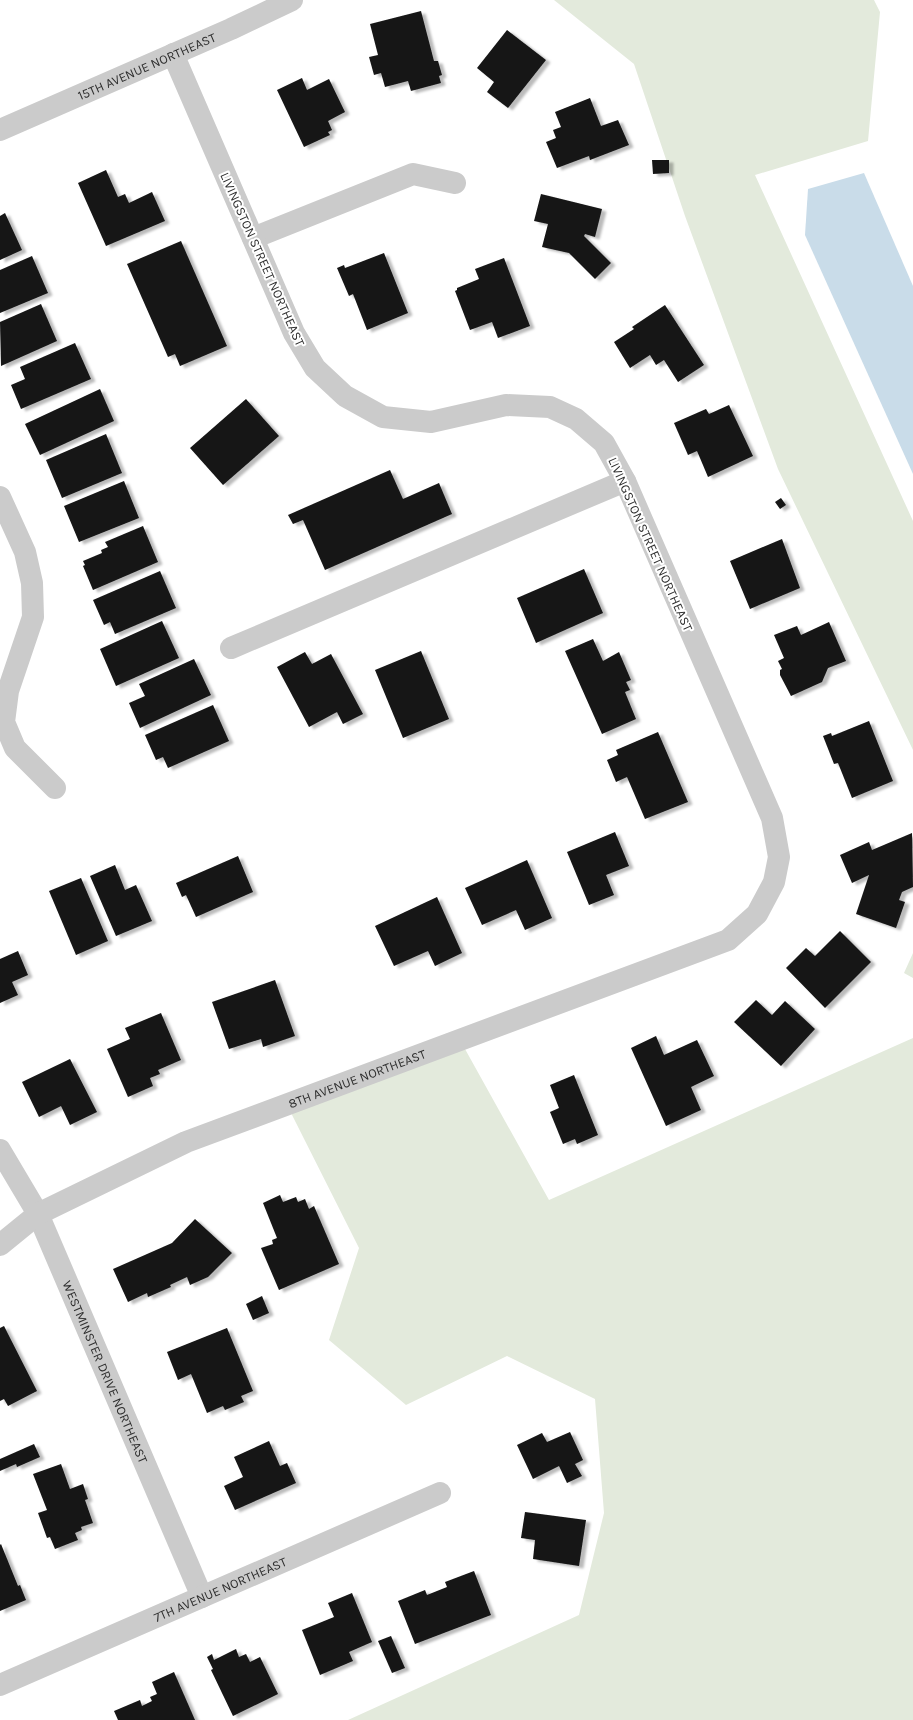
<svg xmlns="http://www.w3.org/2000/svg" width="913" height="1720" font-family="Karla,sans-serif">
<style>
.green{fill:#e3eadc}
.water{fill:#c9dce9}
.building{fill:#151515;filter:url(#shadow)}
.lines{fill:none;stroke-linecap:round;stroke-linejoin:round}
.minor{stroke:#cbcbcb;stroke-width:22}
.labels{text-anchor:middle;stroke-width:4;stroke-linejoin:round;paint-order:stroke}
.street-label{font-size:13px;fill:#2e2e2e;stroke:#fff}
</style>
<defs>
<filter id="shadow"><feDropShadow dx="4.5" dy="2.5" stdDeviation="1" flood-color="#0004"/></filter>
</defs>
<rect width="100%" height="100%" fill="#fff"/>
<path class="green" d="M554 0H874L880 12 868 141 755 175 913 521V750L778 469 685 216 634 64Z
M913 953V978L904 973Z
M913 1038V1720H348L579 1615 604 1513 595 1399 507 1356 406 1405 329 1340 359 1248 287 1105 460 1040 549 1200Z"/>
<path class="water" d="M864 173 913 286V474L805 235 808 189Z"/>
<path class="building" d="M421 11 434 61H438L442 75 439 76 441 83 411 91 408 81 385 87 381 73 374 75 369 57 378 55 370 24Z
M507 30 546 60 508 108 487 92 494 82 477 68Z
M302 78 307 90 329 79 345 112 328 121 332 130 328 132 330 135 304 147 277 90Z
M590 98 601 126 618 120 629 145 590 160 589 156 557 168 546 142 556 138 553 130 561 127 555 112Z
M652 160H669V173L653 174Z
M106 170 118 197 125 194 129 203 152 192 165 221 106 246 78 183Z
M541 194 602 209 595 237 585 234 584 236 611 263 595 279 569 253 542 247 548 224 534 221Z
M5 213 22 250 0 260V216Z
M181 241 227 346 180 366 175 354 168 357 127 264Z
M384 253 408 313 367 330 353 294 349 296 337 268 344 265 345 268Z
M32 256 48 293 0 313V270Z
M504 258 530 326 498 338 492 322 470 330 455 291 457 290V288L479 279 475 269Z
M41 304 57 341 1 366 0 322Z
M665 305 704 365 678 382 664 360 656 365 650 355 630 368 614 342 634 329 632 327Z
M75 343 91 379 21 409 11 385 25 379 20 367Z
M100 389 114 421 40 455 25 424Z
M246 399 279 436 223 485 190 448Z
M729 405 753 456 708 477 697 451 688 455 674 423 706 409 709 414Z
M106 434 122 473 62 498 46 460Z
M390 470 403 499 439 483 452 514 325 570 303 520 293 524 288 515Z
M124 481 139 518 79 542 64 506Z
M781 498 786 505 780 509 775 502Z
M143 526 158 562 93 590 83 566 85 565 83 561 102 553 101 550 108 547 105 542Z
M782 539 800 588 750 609 730 561Z
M584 569 603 613 536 643 517 598Z
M160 571 176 608 115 634 110 622 104 625 93 600Z
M162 621 179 658 116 686 100 649Z
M829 622 846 661 828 668 822 682 791 696 780 675V670L782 669 778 661 784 658 774 635 797 626 801 635Z
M593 639 603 661 619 652 631 680 626 682 630 690 625 692 636 719 602 734 565 651Z
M421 651 449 719 403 738 375 670Z
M305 652 312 664 331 654 363 714 343 724 337 712 309 727 277 667Z
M194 659 211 695 140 728 129 703 145 696 139 684Z
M213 705 229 741 168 768 163 757 156 760 145 735Z
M869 721 893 781 852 798 838 763 834 764 823 736 831 733 832 736Z
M658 732 688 802 645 819 627 777 616 782 607 760 618 755 616 750Z
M615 832 629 866 606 875 614 895 589 905 567 852Z
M912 833 913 887 902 892 899 900 905 902 896 928 856 914 869 875 852 883 840 855 869 842 872 850Z
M238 856 253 892 196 917 186 895 182 897 176 883Z
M527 860 552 918 525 930 516 910 482 925 465 888Z
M115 865 125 890 136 885 152 921 116 936 90 876Z
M81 878 108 941 76 955 49 891Z
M437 897 462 953 435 966 428 951 394 966 375 926Z
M840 931 871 962 825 1008 786 968 806 948 815 956Z
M18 951 28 975 12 982 18 995 0 1003V959Z
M275 980 295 1036 263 1047 261 1039 229 1049 212 1002Z
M756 1000 772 1015 785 1001 815 1029 781 1066 734 1022Z
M161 1013 181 1060 158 1070 160 1074 150 1078 153 1086 128 1097 107 1049 130 1039 125 1028Z
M656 1036 664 1055 697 1040 714 1076 691 1087 701 1110 666 1126 631 1048Z
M70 1059 97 1112 70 1125 61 1106 39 1117 22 1082Z
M574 1075 598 1135 577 1144 575 1139 563 1144 550 1112 559 1108 550 1085Z
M280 1195 283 1202 296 1197 298 1202 305 1199 309 1209 314 1206 339 1264 279 1290 261 1248 273 1244 272 1240 277 1238 263 1203Z
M195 1219 232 1253 208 1277 190 1285 187 1277 170 1285 171 1287 148 1297 147 1293 128 1302 113 1269 172 1243Z
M262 1296 269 1313 253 1320 246 1304Z
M4 1326 37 1391 8 1406 4 1399 0 1401V1328Z
M227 1328 253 1391 241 1396 244 1402 225 1410 223 1406 207 1413 191 1374 178 1380 167 1352Z
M570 1432 583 1460 575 1464 582 1476 567 1483 559 1466 533 1479 517 1445 542 1433 547 1442Z
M269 1441 280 1466 287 1463 296 1483 235 1510 224 1486 243 1477 234 1457Z
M34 1444 40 1457 17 1467 16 1464 0 1471V1459Z
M61 1464 70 1489 83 1484 88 1499 85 1500 93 1523 81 1527 82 1530 75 1533 78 1540 55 1549 50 1537 47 1538 38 1513 47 1510 33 1474Z
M525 1512 586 1520 579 1566 533 1559 535 1540 521 1538Z
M1 1544 18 1586 20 1585 26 1600 0 1611V1545Z
M474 1571 491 1615 415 1644 398 1601 425 1590 427 1595 447 1587 445 1582Z
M352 1593 372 1642 349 1652 353 1661 320 1675 302 1630 334 1617 328 1603Z
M391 1636 405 1668 392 1673 378 1641Z
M236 1649 239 1657 246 1654 250 1662 260 1657 278 1694 233 1716 211 1670 213 1669 207 1657 212 1654 214 1660Z
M174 1672 195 1720H118L114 1711 140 1700 142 1706 152 1701 150 1697 157 1694 152 1682Z"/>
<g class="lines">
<g class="minor">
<path id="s1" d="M0 130 231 29 292 0"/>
<path d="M253 238 413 174 455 183"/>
<path d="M0 497 25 552 32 583 33 617 8 691 4 722 15 748 55 788"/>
<path d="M231 648 625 481"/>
<path id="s2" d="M0 1150 38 1214 202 1597"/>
<path id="s3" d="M0 1245 38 1214 186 1142 728 940 757 914 774 882 779 857 772 818 625 481 604 443 576 419 550 407 506 405 431 422 383 417 345 396 315 368 294 333 173 54"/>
<path id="s4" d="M0 1685 440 1493"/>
</g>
</g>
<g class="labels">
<g class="street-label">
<text dy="5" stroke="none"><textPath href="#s1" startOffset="160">15TH AVENUE NORTHEAST</textPath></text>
<text transform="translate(263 259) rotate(66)" y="5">LIVINGSTON STREET NORTHEAST</text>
<text transform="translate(651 544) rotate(66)" y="5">LIVINGSTON STREET NORTHEAST</text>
<text dy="5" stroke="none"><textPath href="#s3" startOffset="396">8TH AVENUE NORTHEAST</textPath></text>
<text dy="5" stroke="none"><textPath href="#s2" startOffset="246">WESTMINSTER DRIVE NORTHEAST</textPath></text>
<text dy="5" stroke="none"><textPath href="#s4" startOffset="240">7TH AVENUE NORTHEAST</textPath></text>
</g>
</g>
</svg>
